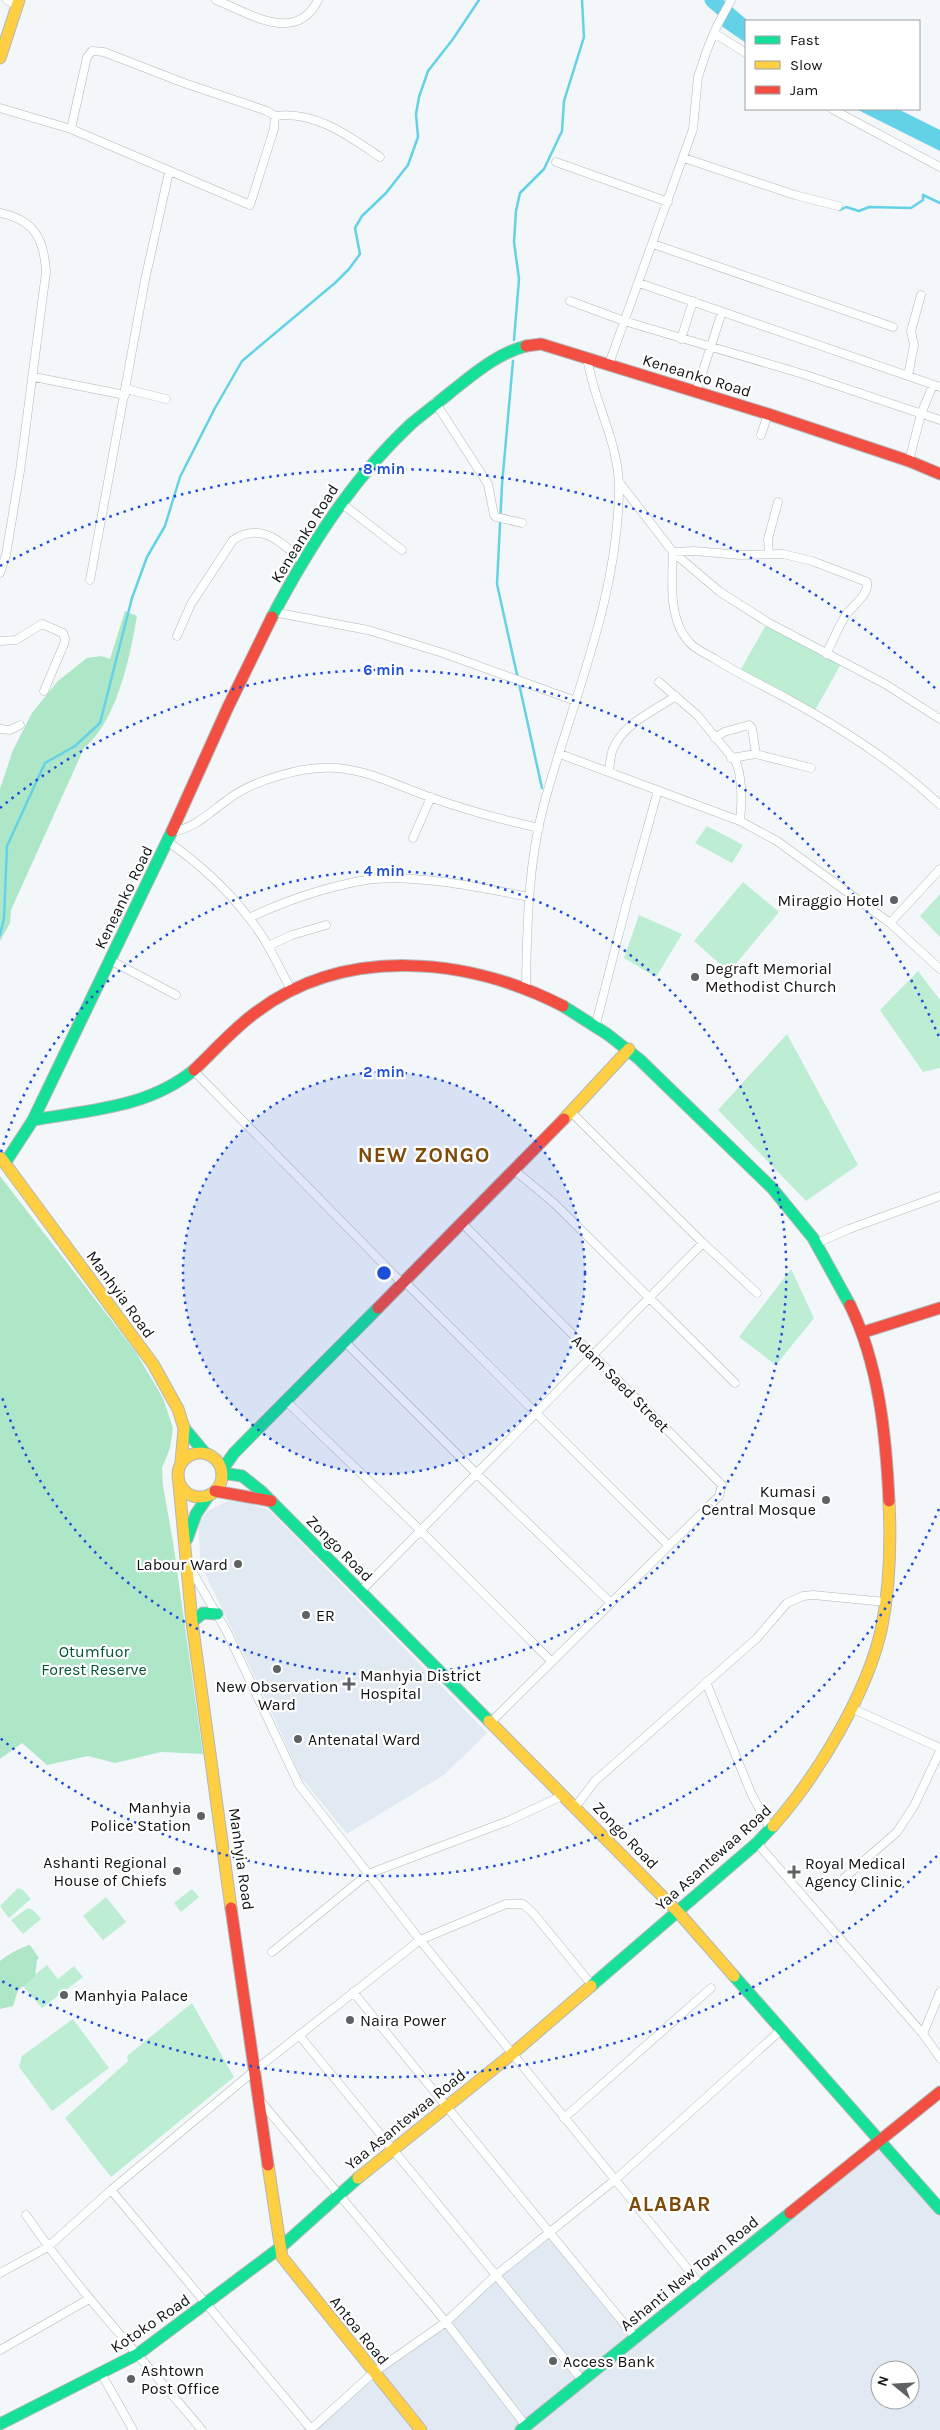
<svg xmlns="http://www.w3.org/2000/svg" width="940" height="2430" font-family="Karla,sans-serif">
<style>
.built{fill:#e1eaf2;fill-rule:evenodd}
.green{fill:#bdedd3}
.forest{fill:#aee6c8}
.water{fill:#64d2e6}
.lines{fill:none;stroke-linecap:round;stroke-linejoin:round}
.stream{stroke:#64d2e6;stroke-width:2.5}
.river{stroke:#64d2e6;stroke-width:15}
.street-casing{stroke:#b4b7b9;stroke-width:9}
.fast-casing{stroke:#b4b7b9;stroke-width:13}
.slow-casing{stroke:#b4b7b9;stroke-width:13}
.jam-casing{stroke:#b4b7b9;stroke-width:13}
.street{stroke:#fdfefe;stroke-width:8}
.fast{stroke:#16e098;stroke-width:11}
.slow{stroke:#ffcf43;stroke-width:11}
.jam{stroke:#f24e42;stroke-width:11}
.ring{fill:none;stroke:#1d4ed8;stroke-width:2.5;stroke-dasharray:2.5 5}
.poi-dot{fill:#5f6264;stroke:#fff;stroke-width:2}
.labels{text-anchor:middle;stroke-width:4.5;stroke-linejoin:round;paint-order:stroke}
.street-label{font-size:16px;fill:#101214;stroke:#fff}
.poi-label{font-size:16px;fill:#101214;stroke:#fff;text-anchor:start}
.park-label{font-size:16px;fill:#025532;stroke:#fff}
.district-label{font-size:21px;font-weight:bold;letter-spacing:1px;fill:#7e4a09;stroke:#fff}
.centre{fill:#1d4ed8;stroke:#fff;stroke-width:2.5}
.ring-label{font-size:15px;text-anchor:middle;font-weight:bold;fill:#1d4ed8;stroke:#fff;stroke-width:4.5;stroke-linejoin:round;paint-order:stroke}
</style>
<rect width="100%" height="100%" fill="#f3f7fa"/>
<path class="built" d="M228 1501 248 1503 269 1510 487 1733 444 1775 347 1834 300 1776 272 1713 201 1565 198 1523 208 1511Z
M881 2135 940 2203V2430H428L380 2371 547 2229 635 2331ZM880 2370H910V2400H880Z
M368 2375 413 2430H303Z"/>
<path class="green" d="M767 623 841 664 814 712 740 671Z
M707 826 743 845 732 863 695 843Z
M743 882 779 912 729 972 694 941Z
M940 894V937L920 916Z
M639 915 682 934 656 977 624 958Z
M918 971 940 1000V1068L923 1072 880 1010Z
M787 1034 858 1165 806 1201 718 1110Z
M791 1269 814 1318 776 1365 739 1337Z
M18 1888 23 1890 31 1899 9 1918 0 1906Z
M192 1889 199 1897 181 1912 174 1903Z
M106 1897 126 1922 103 1940 83 1916Z
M28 1908 33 1910 41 1919 23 1934 11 1920Z
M47 1965 58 1979 74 1966 83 1977 42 2008 22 1985Z
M192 2003 234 2077 111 2177 65 2118 128 2061 127 2056Z
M73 2019 109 2068 52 2111 19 2067 22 2056Z"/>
<path class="forest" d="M125 611 137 616C130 657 117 721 84 748L11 910 10 923 0 941V789L13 750 32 713 58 681 87 658 101 656 110 659Z
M0 1176 135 1351 163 1398 173 1428 170 1448 162 1468 163 1486 173 1542 203 1754 161 1752 115 1763 88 1756 47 1765 22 1743 0 1759Z
M30 1945 39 1958 37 1960 35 1977 18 1990 13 2006 0 2009V1961C8 1954 20 1948 30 1945Z"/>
<path class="water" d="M730 9 748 21H746V43L720 25Z
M856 109H898L940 130V151Z"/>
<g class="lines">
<path class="stream" d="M840 210 846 207 859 211 869 207 911 208 923 200V195L940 203
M514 340 519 279 514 242 516 211 520 193 544 169 562 131 564 101 584 37 582 0
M513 361 502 485 497 584 542 788
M0 935 4 918 7 846 45 763 75 746 100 723 132 598 147 557 165 526 180 477 215 408 242 361 335 283 349 269 360 254 355 228 362 216 386 193 408 165 418 137 416 114 419 97 428 71 453 39 479 0"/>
<path class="river" d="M712 0 746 29"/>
<g class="street-casing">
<path id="street" d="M7 0 17 6
M216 0C249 13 296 45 318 0
M714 33 746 53
M0 108 71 129 250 205 274 129 275 116 267 111 184 83 104 52 92 51 87 57 71 129
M832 109 940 167
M275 116C314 110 349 136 380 157
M684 158 795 195 838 206
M556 162 668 202
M0 213C34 220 44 238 46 272L20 471 6 555 0 573
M653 244 893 327
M639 283 940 387
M570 301 624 321 803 374 940 420
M681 339 693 301
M609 364 693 129 698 77 707 50 717 26 731 0
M908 376 914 345 911 331 921 295
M34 377 125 395
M126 389 166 399
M696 392 722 312
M435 402 488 484 494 515 496 517 522 523
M761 435 768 414
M909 461 921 414 933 385
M619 482 673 552 720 592 769 623 885 684 940 719
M341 503 402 550
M769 554 768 539 778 502
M90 580 145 280 169 172
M273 612 368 630 443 653 576 701
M177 636 191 604 233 540C262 521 282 543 303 562
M0 641 16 640 42 624 63 633 65 639 64 644 44 691
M826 654C833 641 838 627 846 615 853 605 869 595 867 582L812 561 783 554 741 555 694 551 673 552C672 580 668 621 690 643 696 650 707 654 715 659 739 674 764 686 788 699 843 729 895 762 940 805
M659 682 697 715 736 762C743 780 742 802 740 821
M0 729 10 730 20 725
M715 738 724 732 749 725 752 728 756 754
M560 754 740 821 777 841 890 923 940 969
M731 758 756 754 811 768
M609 772C610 765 610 756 613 749 623 724 655 710 676 696
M171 832C195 829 211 811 230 798 245 787 261 781 278 776 344 756 372 776 432 798 467 810 502 820 539 828
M413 838 431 797
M167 841C197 862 227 889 249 918 267 940 279 967 292 992
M249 918C287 900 325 887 366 880 412 873 483 888 529 897
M890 923 940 869
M268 946 292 935 326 925
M110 960 176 995
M526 987C527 926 528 863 544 804 573 698 619 597 619 485 618 441 593 400 587 357
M596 1024 627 902 658 790
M193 1070 402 1283
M571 1112 703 1243 757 1293
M513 1169 555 1204 735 1383
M461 1222 722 1485 719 1496 491 1722
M815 1244 849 1229 940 1196
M404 1281 668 1545
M344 1341 477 1474 611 1603
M286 1401 420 1530 551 1661
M189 1566 227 1632 299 1785 420 1940 700 2284
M361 1591 703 1243
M706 1682 751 1793 770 1829
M851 1708 940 1748
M576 1806 595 1781 757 1638 787 1603 803 1596 813 1595 886 1602
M757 1843 923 2034 940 2058
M844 1878 897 1832 914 1806 940 1751
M272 1952 368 1874 508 1821 564 1795
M353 1992 635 2337
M923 2034 940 1992
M299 2035 582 2380
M257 2097 446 2322 526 2426
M564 2118 711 1988
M111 2190 312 2430
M26 2215C78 2291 143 2359 202 2430
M0 2273 48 2247 111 2190 254 2071 420 1940 506 1904H523L534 1914 591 1984
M0 2350 89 2299
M101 2373 133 2430
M310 2430 373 2373 446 2322 495 2276 616 2179 782 2029"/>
</g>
<g class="fast-casing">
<path id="fast" d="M272 617C309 547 352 479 411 424 424 413 439 402 452 391 475 373 498 353 526 346
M563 1006 607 1034 639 1059 772 1188 813 1238 850 1305
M33 1120C89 1110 148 1108 194 1070
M5 1163 33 1120 172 831
M184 1428 205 1453
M222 1470 234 1453 378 1308
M222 1473 242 1476 261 1491 489 1721
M187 1539 196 1514 209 1495
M192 1622 203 1613 217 1614
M734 1976 940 2209
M591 1986 757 1843 773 1826
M0 2424 138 2354 281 2247 358 2178
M521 2430 790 2213"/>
</g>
<g class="slow-casing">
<path id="slow" d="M0 58 19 0
M564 1119 629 1049
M1 1158 153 1364 178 1409 184 1428 181 1462
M178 1475a22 22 0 1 1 44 0a22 22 0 1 1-44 0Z
M178 1474 192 1622 231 1908
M489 1721 678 1912 734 1976
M773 1826C817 1776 868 1693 882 1626 890 1585 891 1543 889 1501
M268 2165 282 2257 421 2430
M358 2178 512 2054 591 1986"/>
</g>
<g class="jam-casing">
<path id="jam" d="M526 346 541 344 768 414 909 461 940 474
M172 831 228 707 272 617
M194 1070C214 1051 232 1030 255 1013 345 945 467 957 563 1006
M850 1305C879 1365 886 1435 889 1501
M378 1308 564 1119
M864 1332 940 1308
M215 1491 271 1501
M231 1908 268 2165
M790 2213 940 2092"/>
</g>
<use href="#street" class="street"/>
<use href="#fast" class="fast"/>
<use href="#slow" class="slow"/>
<use href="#jam" class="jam"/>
</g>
<circle cx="384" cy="1273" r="201" fill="#1d4ed8" fill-opacity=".12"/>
<g class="ring">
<circle cx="384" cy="1273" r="201"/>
<path d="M1 1152A402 402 0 1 1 1 1394"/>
<path d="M939 1509A603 603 0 0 1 0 1738M0 808A603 603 0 0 1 939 1037"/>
<path d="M937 1856A804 804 0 0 1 0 1980M0 566A804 804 0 0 1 937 690"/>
</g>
<g class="poi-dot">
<circle cx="894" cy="900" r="5"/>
<circle cx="695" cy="977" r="5"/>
<circle cx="826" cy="1500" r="5"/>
<circle cx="238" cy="1564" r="5"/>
<circle cx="306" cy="1615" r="5"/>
<circle cx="277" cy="1669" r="5"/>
<path d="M346.5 1676.5h5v5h5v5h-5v5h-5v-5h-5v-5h5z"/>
<circle cx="298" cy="1739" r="5"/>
<circle cx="201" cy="1816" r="5"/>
<circle cx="177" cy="1871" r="5"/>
<path d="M791.5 1864.5h5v5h5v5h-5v5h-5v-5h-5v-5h5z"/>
<circle cx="64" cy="1995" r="5"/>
<circle cx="350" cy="2020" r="5"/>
<circle cx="553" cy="2361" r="5"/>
<circle cx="131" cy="2379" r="5"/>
</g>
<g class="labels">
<g class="street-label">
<text transform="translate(697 375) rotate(17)" y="6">Keneanko Road</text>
<text transform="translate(304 533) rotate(-58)" y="6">Keneanko Road</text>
<text transform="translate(123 897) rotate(-64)" y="6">Keneanko Road</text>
<text transform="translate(121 1294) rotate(54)" y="6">Manhyia Road</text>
<text transform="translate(621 1383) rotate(45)" y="6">Adam Saed Street</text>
<text transform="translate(340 1548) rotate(45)" y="6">Zongo Road</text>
<text transform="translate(626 1835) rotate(46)" y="6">Zongo Road</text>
<text transform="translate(713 1857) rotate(-42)" y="6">Yaa Asantewaa Road</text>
<text transform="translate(242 1859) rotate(82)" y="6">Manhyia Road</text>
<text transform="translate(405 2119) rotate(-39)" y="6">Yaa Asantewaa Road</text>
<text transform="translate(689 2273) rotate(-39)" y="6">Ashanti New Town Road</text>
<text transform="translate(150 2323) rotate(-34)" y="6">Kotoko Road</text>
<text transform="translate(360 2330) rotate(51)" y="6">Antoa Road</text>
</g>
<g class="poi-label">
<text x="884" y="906" text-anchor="end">Miraggio Hotel</text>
<text x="705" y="974">Degraft Memorial<tspan x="705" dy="18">Methodist Church</tspan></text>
<text x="816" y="1497" text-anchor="end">Kumasi<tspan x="816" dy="18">Central Mosque</tspan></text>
<text x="228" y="1570" text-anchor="end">Labour Ward</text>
<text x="316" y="1621">ER</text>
<text x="360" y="1681">Manhyia District<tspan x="360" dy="18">Hospital</tspan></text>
<text x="277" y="1692" text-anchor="middle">New Observation<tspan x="277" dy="18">Ward</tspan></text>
<text x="308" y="1745">Antenatal Ward</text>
<text x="191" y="1813" text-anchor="end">Manhyia<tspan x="191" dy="18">Police Station</tspan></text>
<text x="167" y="1868" text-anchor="end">Ashanti Regional<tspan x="167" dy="18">House of Chiefs</tspan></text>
<text x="805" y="1869">Royal Medical<tspan x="805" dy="18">Agency Clinic</tspan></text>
<text x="74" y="2001">Manhyia Palace</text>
<text x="360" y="2026">Naira Power</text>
<text x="563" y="2367">Access Bank</text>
<text x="141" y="2376">Ashtown<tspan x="141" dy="18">Post Office</tspan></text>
</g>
<g class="park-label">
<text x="94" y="1657">Otumfuor<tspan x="94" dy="18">Forest Reserve</tspan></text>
</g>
<g class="district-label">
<text x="424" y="1162">NEW ZONGO</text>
<text x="670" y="2211">ALABAR</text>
</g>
</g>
<circle cx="384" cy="1273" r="8" class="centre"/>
<g class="ring-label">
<text x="384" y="474">8 min</text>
<text x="384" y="675">6 min</text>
<text x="384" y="876">4 min</text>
<text x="384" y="1077">2 min</text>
</g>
<rect x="745" y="20" width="175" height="90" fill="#ffffff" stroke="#9fa0a1"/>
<rect x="755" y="36" width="25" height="8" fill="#16e098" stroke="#9fa0a1"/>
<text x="790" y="45" font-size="15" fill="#101214">Fast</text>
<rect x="755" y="61" width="25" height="8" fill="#ffcf43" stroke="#9fa0a1"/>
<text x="790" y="70" font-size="15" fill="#101214">Slow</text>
<rect x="755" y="86" width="25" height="8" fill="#f24e42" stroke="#9fa0a1"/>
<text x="790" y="95" font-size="15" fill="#101214">Jam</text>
<g transform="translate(895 2385) rotate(288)"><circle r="24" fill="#ffffff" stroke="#9fa0a1"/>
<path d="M0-4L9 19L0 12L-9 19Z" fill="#5f6264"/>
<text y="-8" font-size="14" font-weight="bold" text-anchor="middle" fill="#101214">N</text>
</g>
</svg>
